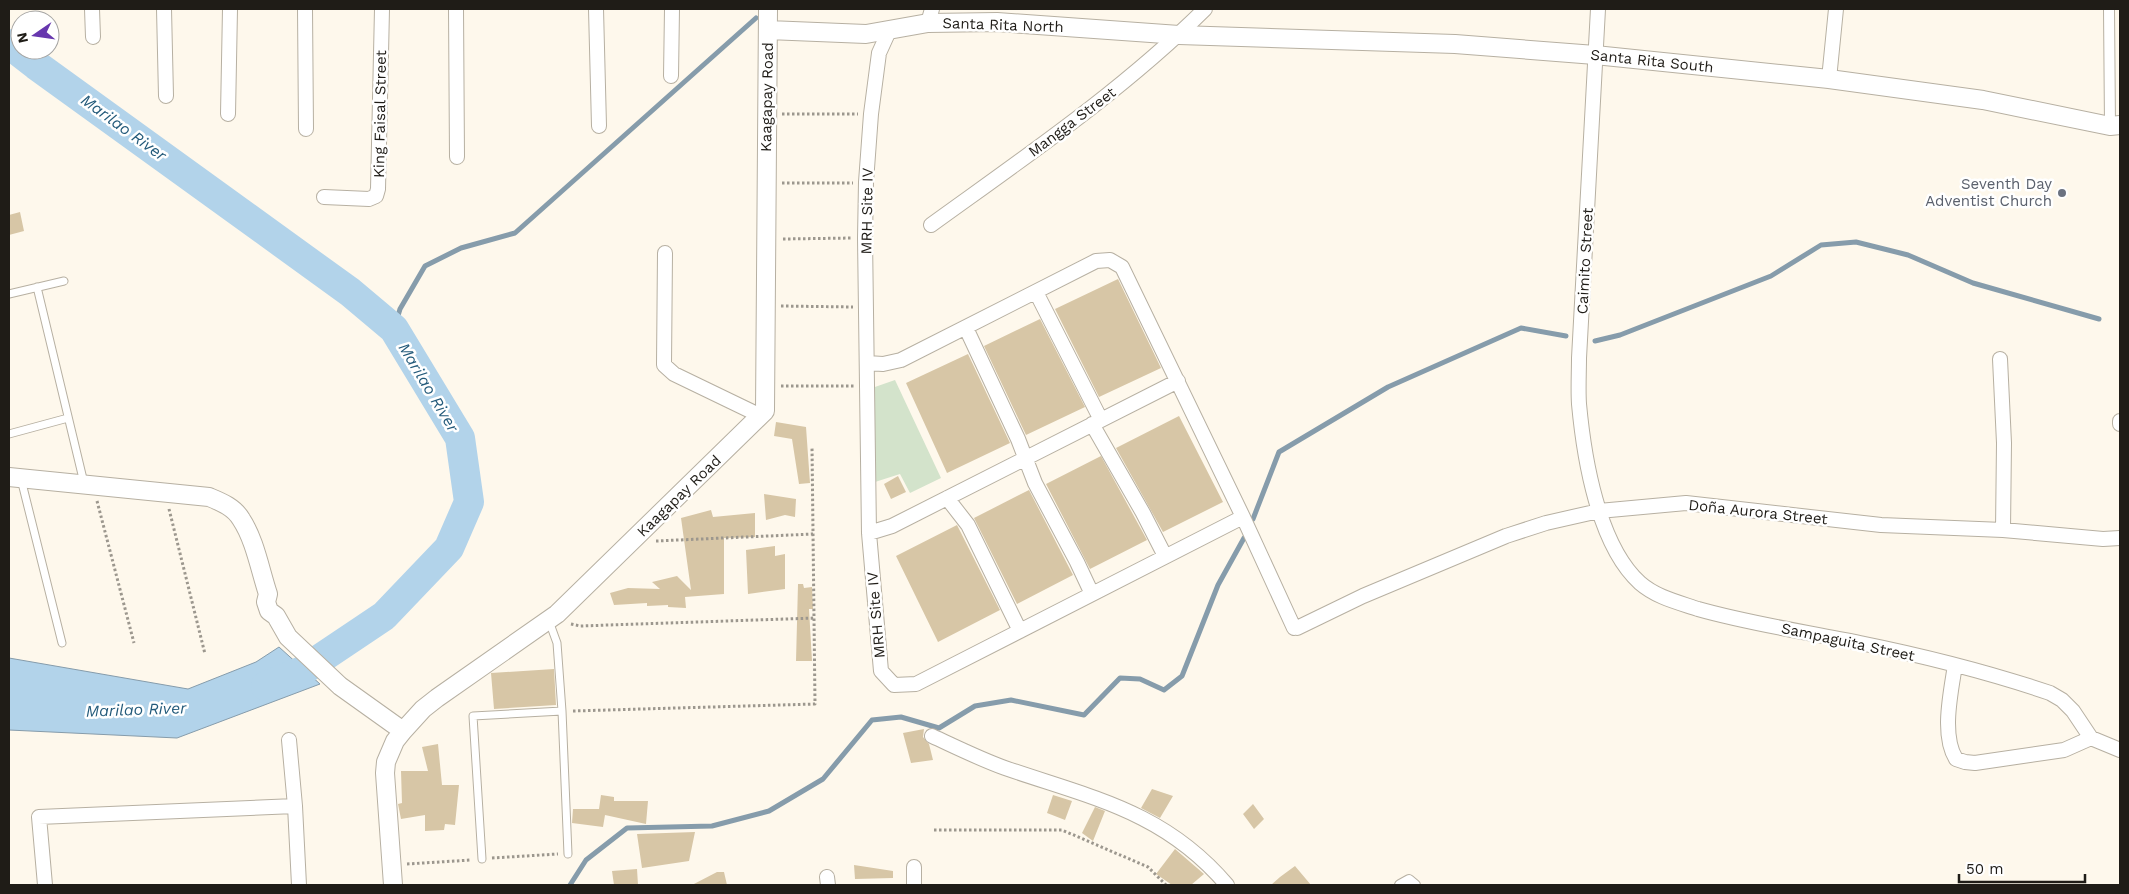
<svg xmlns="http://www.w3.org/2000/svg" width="2129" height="894" font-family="'Work Sans',sans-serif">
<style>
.green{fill:#d3e3cb}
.water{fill:#b2d3ea;stroke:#869cab}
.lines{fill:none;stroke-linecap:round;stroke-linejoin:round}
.stream{stroke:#869cab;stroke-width:5}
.river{stroke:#b2d3ea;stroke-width:30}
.building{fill:#d7c6a6}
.service-casing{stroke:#b7b0a2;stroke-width:9}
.pedestrian-casing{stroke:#b7b0a2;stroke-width:12}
.minor-casing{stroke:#b7b0a2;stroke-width:16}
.tertiary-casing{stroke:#b7b0a2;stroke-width:20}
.path{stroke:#9c978e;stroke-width:3;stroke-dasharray:2.5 2.5;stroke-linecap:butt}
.service{stroke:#fff;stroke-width:7}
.pedestrian{stroke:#fff;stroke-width:10}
.minor{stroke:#fff;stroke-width:14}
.tertiary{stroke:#fff;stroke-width:18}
.worship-dot{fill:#6b7280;stroke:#fff;stroke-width:2}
.labels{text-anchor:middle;stroke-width:5;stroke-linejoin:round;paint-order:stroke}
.street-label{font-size:15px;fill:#1f1c17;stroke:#fff}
.worship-label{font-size:15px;fill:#5b616d;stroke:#fff;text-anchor:end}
.water-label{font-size:16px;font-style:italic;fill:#235a7a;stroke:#fff}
</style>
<rect width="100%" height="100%" fill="#fef8ec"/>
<path class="green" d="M895 380 941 478 910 493 900 474 875 482 872 388Z"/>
<path class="water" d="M279 647 320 684 177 738 9 730V658L188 689 256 662Z"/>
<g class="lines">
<path class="stream" d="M394 329 400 309 425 266 461 248 515 233 756 18
M1595 341 1620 335 1771 276 1821 245 1856 242 1908 255 1973 283 2099 319
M1253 519 1279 452 1388 387 1521 328 1566 336
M570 885 586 860 627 828 712 826 769 811 823 779 872 720 901 717 939 728 975 706 1011 700 1084 715 1120 678 1140 679 1164 690 1182 676 1218 585 1244 538"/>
<path class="river" d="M9 44 36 65 350 292 394 329 460 438 469 502 449 548 384 616 302 671 266 686"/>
</g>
<path class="building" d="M20 212 24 231 9 235V215Z
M1118 279 1161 368 1099 397 1055 309Z
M1040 319 1085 407 1026 435 984 346Z
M968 354 1010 443 947 473 906 383Z
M1179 416 1223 502 1163 532 1116 448Z
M776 422 806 427 810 483 799 484 792 439 774 436Z
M1101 456 1147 540 1090 569 1046 484Z
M898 476 906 492 891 499 884 484Z
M1029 490 1073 575 1017 604 974 518Z
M764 494 796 499 795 517 785 515 766 520Z
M711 510 713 517 755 513V537L724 538V594L685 597 686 608 668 607V605L647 606V603L614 605 610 593 628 588 660 589 652 582 677 576 691 590 681 518Z
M957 525 1000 610 938 642 896 556Z
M775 546V556L785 554V589L748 594 746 550Z
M798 584H803L804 588 812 587 813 609H809L812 661H796Z
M554 669 556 705 494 709 491 673Z
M924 729 923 737 929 744 933 760 911 763 903 733Z
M438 744 442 785H459L455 825 445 824 444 830 425 831V815L401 819 398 804 402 803 401 771H428L422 747Z
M1152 789 1173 796 1160 818 1141 808Z
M601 795 614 797V801H648L646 824 605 815 603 827 572 823 573 809H599Z
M1053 795 1072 801 1065 820 1047 813Z
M1253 804 1264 819 1254 829 1243 814Z
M1095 807 1105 811 1093 841 1082 833Z
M695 832 689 861 642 868 637 834Z
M1175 849 1204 874 1191 885H1172L1156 874Z
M854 865 893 871V878L855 879Z
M1295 866 1311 885H1271L1280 877Z
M637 869 638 885H614L612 871Z
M717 872H724L727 885H692Z"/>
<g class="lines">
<g class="service-casing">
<path id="service" d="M37 287 84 483
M9 294 64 281
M9 434 68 418
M21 479 62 643
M549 621 557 643 562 711 568 854
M482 859 473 716 562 711"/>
</g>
<g class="pedestrian-casing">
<path id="pedestrian" d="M2109 9 2110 126
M1400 885 1409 880 1415 885"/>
</g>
<g class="minor-casing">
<path id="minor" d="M92 9 93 37
M164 9 166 96
M305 9 306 129
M456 9 457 157
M596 9 599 126
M1598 9 1579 358C1579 373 1578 389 1579 404 1584 458 1598 545 1640 583 1656 597 1677 602 1698 609 1751 624 1806 632 1860 643 1924 656 1988 672 2050 693L2062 700 2073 711 2091 738 2120 750
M928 23 932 9
M889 31 879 53 871 114 866 182 865 238 869 533 881 671 894 685 916 684 1243 517
M671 76 672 9
M1829 79 1836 9
M228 114 230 9
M324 197 369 199 376 196 378 189 382 9
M931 225C1025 157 1122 91 1205 9
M665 253 664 365 674 374 761 416
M1036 292 1101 420
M966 328 1018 439 1035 483 1077 562 1092 594
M2000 359 2004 443 2003 530
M867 363 883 364 901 360 1096 261 1110 260 1122 267 1243 517 1294 628
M2120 421V424
M1092 424 1143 513 1165 556
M947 498 968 525 1020 631
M869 533 892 526 1178 381
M1297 628 1363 596 1506 536 1546 523 1599 511 1686 503 1881 525 2003 530 2103 539 2120 538
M1955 665C1951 692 1941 735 1956 759L1965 762 1975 763 2064 750 2091 738
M932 736C956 747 980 759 1005 768 1092 798 1164 811 1227 885
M289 740 295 806 299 885
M914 867V885
M827 877 828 885
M45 885 39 817 295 806"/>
</g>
<g class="tertiary-casing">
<path id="tertiary" d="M768 30 866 34 928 23 997 22 1179 35 1455 44 1595 55 1829 79 1983 100 2110 126 2120 125
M9 477 209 497C221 502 234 507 241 519 255 540 260 570 268 594L266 602 269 611 276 616 288 637 340 686 403 731
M393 885 385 773 386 762 395 741 403 731 423 709 437 698 557 614 765 411 768 9"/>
</g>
<path class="path" d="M782 114H858
M782 183H853
M783 239 852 238
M781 306 853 307
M781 386H854
M97 501 134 643
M169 509 205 654
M656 541 813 534
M571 624 580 626 815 618
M573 711 815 704 812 447
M934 830H1062L1148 867 1166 885
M492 858 558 854
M407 864 471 860"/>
<use href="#service" class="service"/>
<use href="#pedestrian" class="pedestrian"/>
<use href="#minor" class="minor"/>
<use href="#tertiary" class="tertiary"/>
</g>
<circle class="worship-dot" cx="2062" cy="193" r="5"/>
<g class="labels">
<g class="street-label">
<text transform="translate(1003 25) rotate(2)" y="5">Santa Rita North</text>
<text transform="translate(1652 61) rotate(6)" y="5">Santa Rita South</text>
<text transform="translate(767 97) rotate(-89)" y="5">Kaagapay Road</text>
<text transform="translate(380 114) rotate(-89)" y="5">King Faisal Street</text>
<text transform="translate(1072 122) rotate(-37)" y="5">Mangga Street</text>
<text transform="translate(867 211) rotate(-89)" y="5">MRH Site IV</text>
<text transform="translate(1585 261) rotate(-87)" y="5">Caimito Street</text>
<text transform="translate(679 496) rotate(-44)" y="5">Kaagapay Road</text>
<text transform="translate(1758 512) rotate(6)" y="5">Doña Aurora Street</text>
<text transform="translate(876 615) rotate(-95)" y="5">MRH Site IV</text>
<text transform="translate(1848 642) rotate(12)" y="5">Sampaguita Street</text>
</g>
<g class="worship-label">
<text x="2052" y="189">Seventh Day<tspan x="2052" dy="17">Adventist Church</tspan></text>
</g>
<g class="water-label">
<text transform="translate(124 127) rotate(36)" y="6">Marilao River</text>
<text transform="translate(429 387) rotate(59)" y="6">Marilao River</text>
<text transform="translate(136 709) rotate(-2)" y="6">Marilao River</text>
</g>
</g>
<rect width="2129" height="894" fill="none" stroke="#1f1c17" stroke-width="20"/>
<g transform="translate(35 35) rotate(257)"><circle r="24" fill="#ffffff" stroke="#a5a4a2"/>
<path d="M0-4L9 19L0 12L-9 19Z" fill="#6737ae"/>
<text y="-8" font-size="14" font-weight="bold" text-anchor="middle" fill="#1f1c17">N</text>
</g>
<path d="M1959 874v8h126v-8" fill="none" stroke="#1f1c17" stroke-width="2.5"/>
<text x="1966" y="874" font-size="15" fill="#1f1c17" stroke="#ffffff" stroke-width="4" paint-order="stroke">50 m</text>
</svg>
